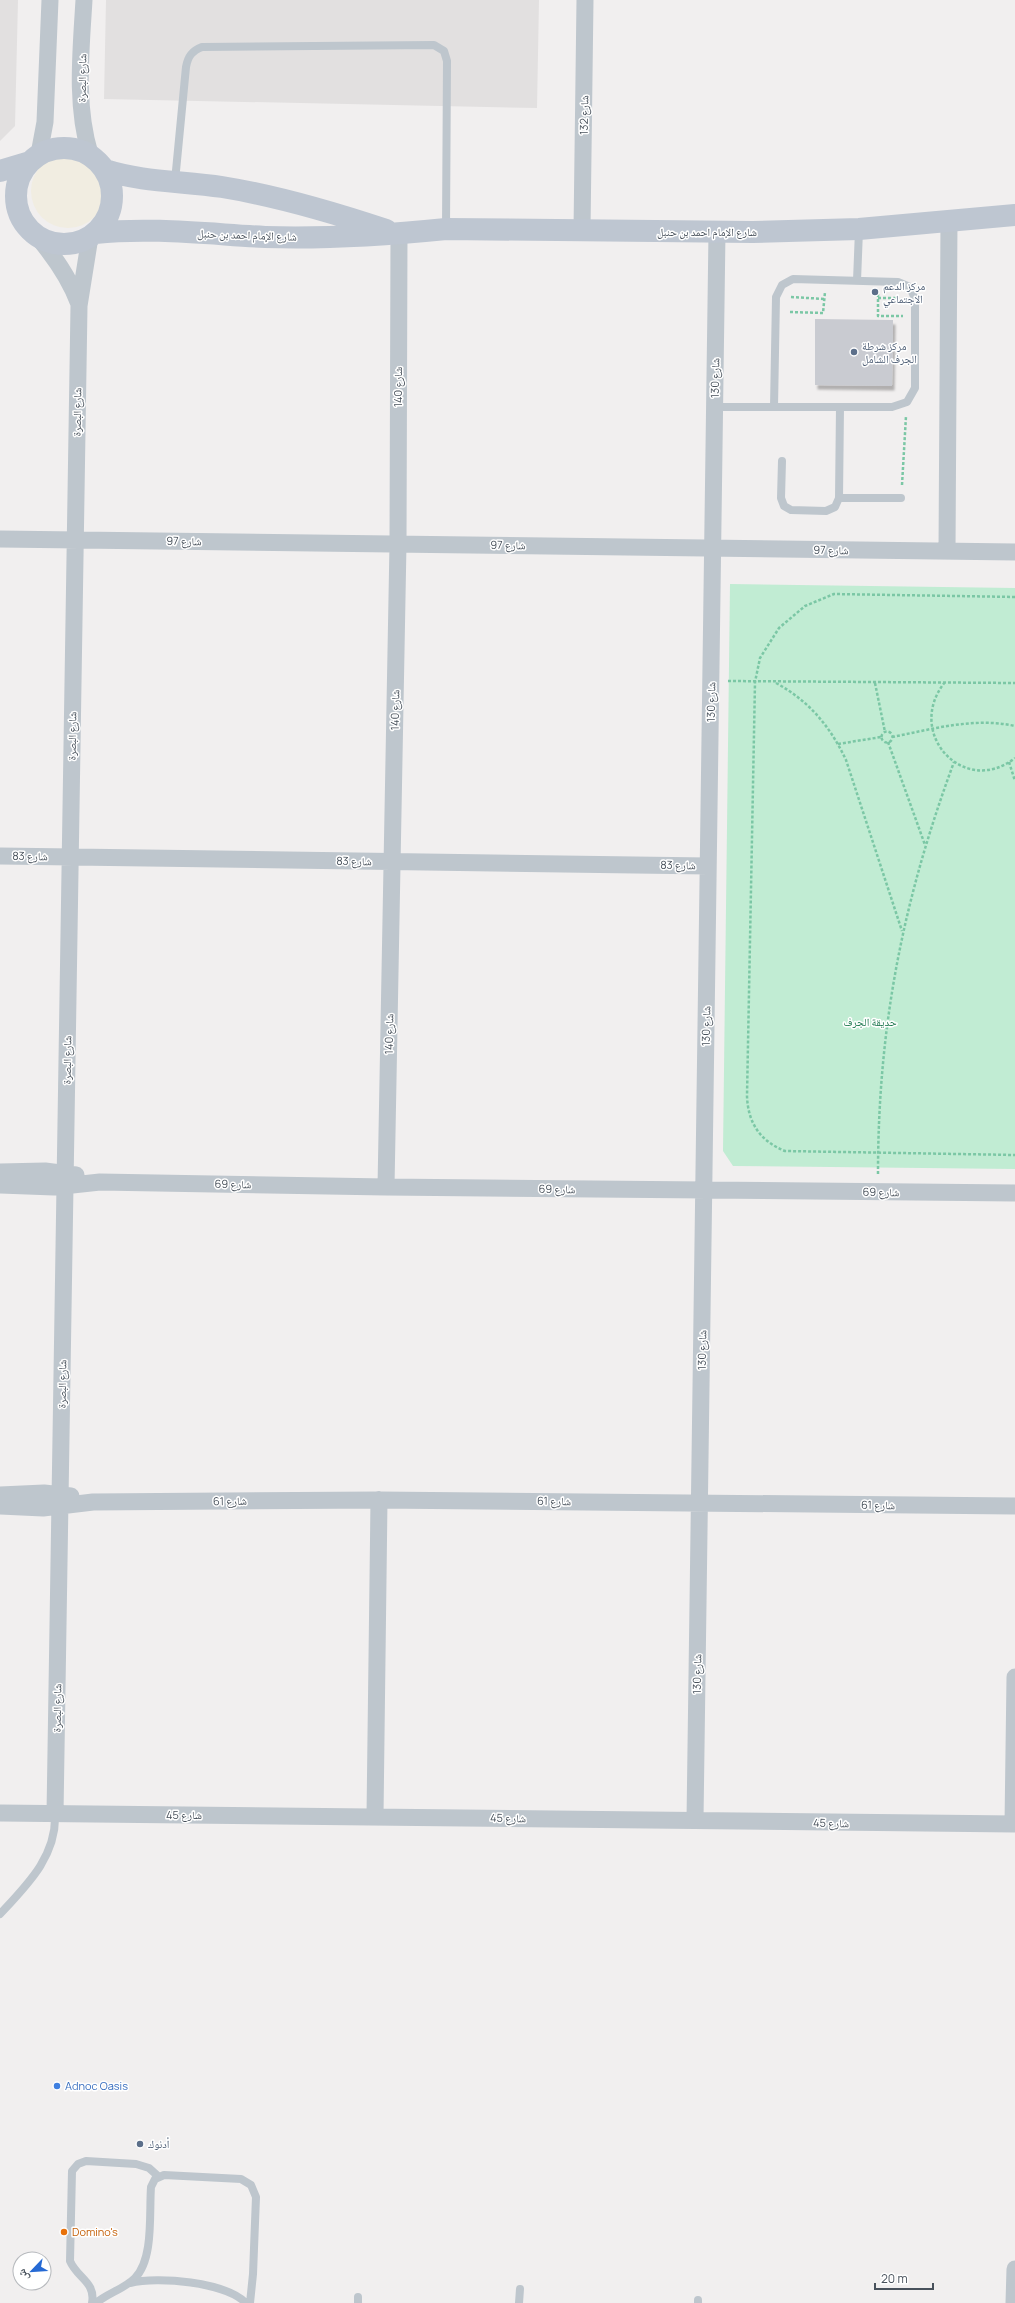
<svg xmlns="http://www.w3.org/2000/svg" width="1015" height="2303" font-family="Manrope,'Noto Naskh Arabic',sans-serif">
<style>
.education{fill:#e2e0e0}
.green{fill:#c1ecd3}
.sand{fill:#f1ede1}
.building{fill:#c9cbd1;filter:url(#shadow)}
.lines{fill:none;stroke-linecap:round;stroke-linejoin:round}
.path{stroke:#7bc7a5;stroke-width:2.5;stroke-dasharray:3 2;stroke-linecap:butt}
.lane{stroke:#bec6cd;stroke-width:8}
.street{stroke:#bec6cd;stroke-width:17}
.secondary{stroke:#bec6d1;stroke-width:22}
.service-dot{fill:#5c6f8a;stroke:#fff;stroke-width:1.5}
.shop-dot{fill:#3f7fe0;stroke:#fff;stroke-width:1.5}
.food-dot{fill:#e8710a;stroke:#fff;stroke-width:1.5}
.labels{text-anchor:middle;stroke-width:3;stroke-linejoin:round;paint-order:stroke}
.street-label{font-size:11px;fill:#48515b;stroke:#fff}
.service-label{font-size:11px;fill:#4e5e75;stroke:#fff;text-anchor:start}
.park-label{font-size:11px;fill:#1e784f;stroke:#fff}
.shop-label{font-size:11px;fill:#366cbe;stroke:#fff;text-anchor:start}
.food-label{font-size:11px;fill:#c56008;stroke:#fff;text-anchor:start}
</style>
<defs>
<filter id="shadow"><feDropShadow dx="2.5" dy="4.5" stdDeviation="1" flood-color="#0004"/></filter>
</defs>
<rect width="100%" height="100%" fill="#f1efef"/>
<path class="education" d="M0 0H18L15 126 0 141Z
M106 0H539L537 108 104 99Z"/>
<path class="green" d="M730 584 1015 588V1169L733 1166 723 1151Z"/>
<path class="sand" d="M31 191a37 37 0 1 1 74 0a37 37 0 1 1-74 0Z"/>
<path class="building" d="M815 319 893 320 892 386 815 385Z"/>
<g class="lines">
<path class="path" d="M878 294V316H903
M791 297 825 299
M878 298H899
M790 312 823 313 825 292
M902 485 906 416
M1015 597 834 594 805 606 779 628 760 658 755 682 747 1096C748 1123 760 1141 785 1151L1015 1155
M728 681 1015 683
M945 682C904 733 964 798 1015 758
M776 683C809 701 830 726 846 760L902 931
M875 683 885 732
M881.5 737a5.5 5.5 0 1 1 11 0a5.5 5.5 0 1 1-11 0Z
M892 737C933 729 974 717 1015 726
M888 742 925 845
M838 744 881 737
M1009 762 1015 781
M878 1174C878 1026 903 900 954 762"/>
<path class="lane" d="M175 181 186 67C188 56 192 51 202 47L434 45 444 51 447 61 446 228
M793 279 898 282 910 287 915 299V388L907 402 892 407H774L776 297 782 285Z
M857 281 859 230
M715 407H774
M782 461 781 498 784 506 791 510 826 511 835 507 839 498 840 407
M839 498H901
M0 1914C27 1885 57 1856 55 1814
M130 2283C158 2276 225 2282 246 2303
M92 2303C96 2282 77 2278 70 2261L72 2171 78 2164 86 2161 136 2164 149 2168 159 2177
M96 2303C108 2293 124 2289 135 2278 154 2259 149 2213 151 2187L155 2179 164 2175 241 2179 251 2185 256 2197 253 2274 250 2303
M358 2303V2297
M519 2303 520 2289
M698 2303V2300"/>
<path class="street" d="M84 0C81 51 75 105 90 154
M39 154 45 122 50 0
M582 230 585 0
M35 234C54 256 69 277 79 304
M0 539 1015 552
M947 551 949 221
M0 856 708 866
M0 1172 45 1171 76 1175
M0 1185 54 1187 100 1182 386 1187 1015 1193
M386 1187 398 544 399 234
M0 1495 44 1493 71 1496
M0 1506 43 1508 93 1502 379 1500 1015 1506
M0 1813 1015 1824
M55 1814 79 306 90 237
M375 1816 379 1500
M695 1820 717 232
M1013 1824 1015 1677
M1014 2303 1015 2269"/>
<path class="secondary" d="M16 196a48 48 0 1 1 96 0a48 48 0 1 1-96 0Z
M105 170C142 182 183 181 222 187 278 196 332 212 386 230
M0 171 30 162
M95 233C151 227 208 234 265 237 325 239 386 235 446 229L753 232 859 229 1015 215"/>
</g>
<g class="service-dot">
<circle cx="875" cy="292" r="4"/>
<circle cx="854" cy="352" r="4"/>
<circle cx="140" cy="2144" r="4"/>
</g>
<circle class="shop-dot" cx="57" cy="2086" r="4"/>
<circle class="food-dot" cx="64" cy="2232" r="4"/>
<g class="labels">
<g class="street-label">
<text transform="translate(82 78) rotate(-89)" y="4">شارع البصرة</text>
<text transform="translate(584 115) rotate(-89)" y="4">شارع 132</text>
<text x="707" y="236">شارع الإمام احمد بن حنبل</text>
<text transform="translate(247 235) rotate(2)" y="4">شارع الإمام احمد بن حنبل</text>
<text transform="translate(715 378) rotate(-89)" y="4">شارع 130</text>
<text transform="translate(398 387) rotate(-90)" y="4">شارع 140</text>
<text transform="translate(77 412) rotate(-89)" y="4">شارع البصرة</text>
<text transform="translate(184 541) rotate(1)" y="4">شارع 97</text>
<text transform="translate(508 545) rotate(1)" y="4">شارع 97</text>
<text transform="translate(831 550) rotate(1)" y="4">شارع 97</text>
<text transform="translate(711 702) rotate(-89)" y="4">شارع 130</text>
<text transform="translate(395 710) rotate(-89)" y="4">شارع 140</text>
<text transform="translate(72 736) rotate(-89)" y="4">شارع البصرة</text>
<text transform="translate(30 856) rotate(1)" y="4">شارع 83</text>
<text transform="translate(354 861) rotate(1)" y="4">شارع 83</text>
<text transform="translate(678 865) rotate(1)" y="4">شارع 83</text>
<text transform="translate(706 1026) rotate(-89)" y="4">شارع 130</text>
<text transform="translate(389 1034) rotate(-89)" y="4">شارع 140</text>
<text transform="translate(67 1060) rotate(-89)" y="4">شارع البصرة</text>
<text transform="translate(233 1184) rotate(1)" y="4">شارع 69</text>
<text transform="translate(557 1189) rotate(1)" y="4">شارع 69</text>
<text transform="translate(881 1192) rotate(1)" y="4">شارع 69</text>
<text transform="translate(702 1350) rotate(-89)" y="4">شارع 130</text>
<text transform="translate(62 1384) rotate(-89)" y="4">شارع البصرة</text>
<text transform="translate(230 1501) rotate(-1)" y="4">شارع 61</text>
<text transform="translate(554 1501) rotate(1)" y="4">شارع 61</text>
<text transform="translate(878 1505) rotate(1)" y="4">شارع 61</text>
<text transform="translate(697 1674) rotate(-89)" y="4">شارع 130</text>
<text transform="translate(57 1708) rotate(-89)" y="4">شارع البصرة</text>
<text x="184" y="1819">شارع 45</text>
<text transform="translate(508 1818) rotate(1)" y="4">شارع 45</text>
<text transform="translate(831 1823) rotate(1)" y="4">شارع 45</text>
</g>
<g class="service-label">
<text x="883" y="290">مركز الدعم<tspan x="883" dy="13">الاجتماعي</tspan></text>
<text x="862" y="350">مركز شرطة<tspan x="862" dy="13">الجرف الشامل</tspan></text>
<text x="148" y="2148">أدنوك</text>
</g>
<g class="park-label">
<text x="870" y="1026">حديقة الجرف</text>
</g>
<g class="shop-label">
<text x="65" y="2090">Adnoc Oasis</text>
</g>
<g class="food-label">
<text x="72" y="2236">Domino's</text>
</g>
</g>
<g transform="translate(32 2271) rotate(245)"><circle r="19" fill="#ffffff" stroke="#b6b9bd"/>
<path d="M0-3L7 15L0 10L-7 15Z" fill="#266ad4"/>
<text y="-6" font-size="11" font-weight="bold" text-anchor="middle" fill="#48515b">ش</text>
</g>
<path d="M875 2283v6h58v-6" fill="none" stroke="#48515b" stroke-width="2"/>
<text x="881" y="2283" font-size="12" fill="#48515b" stroke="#ffffff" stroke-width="3" paint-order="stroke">20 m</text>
</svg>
